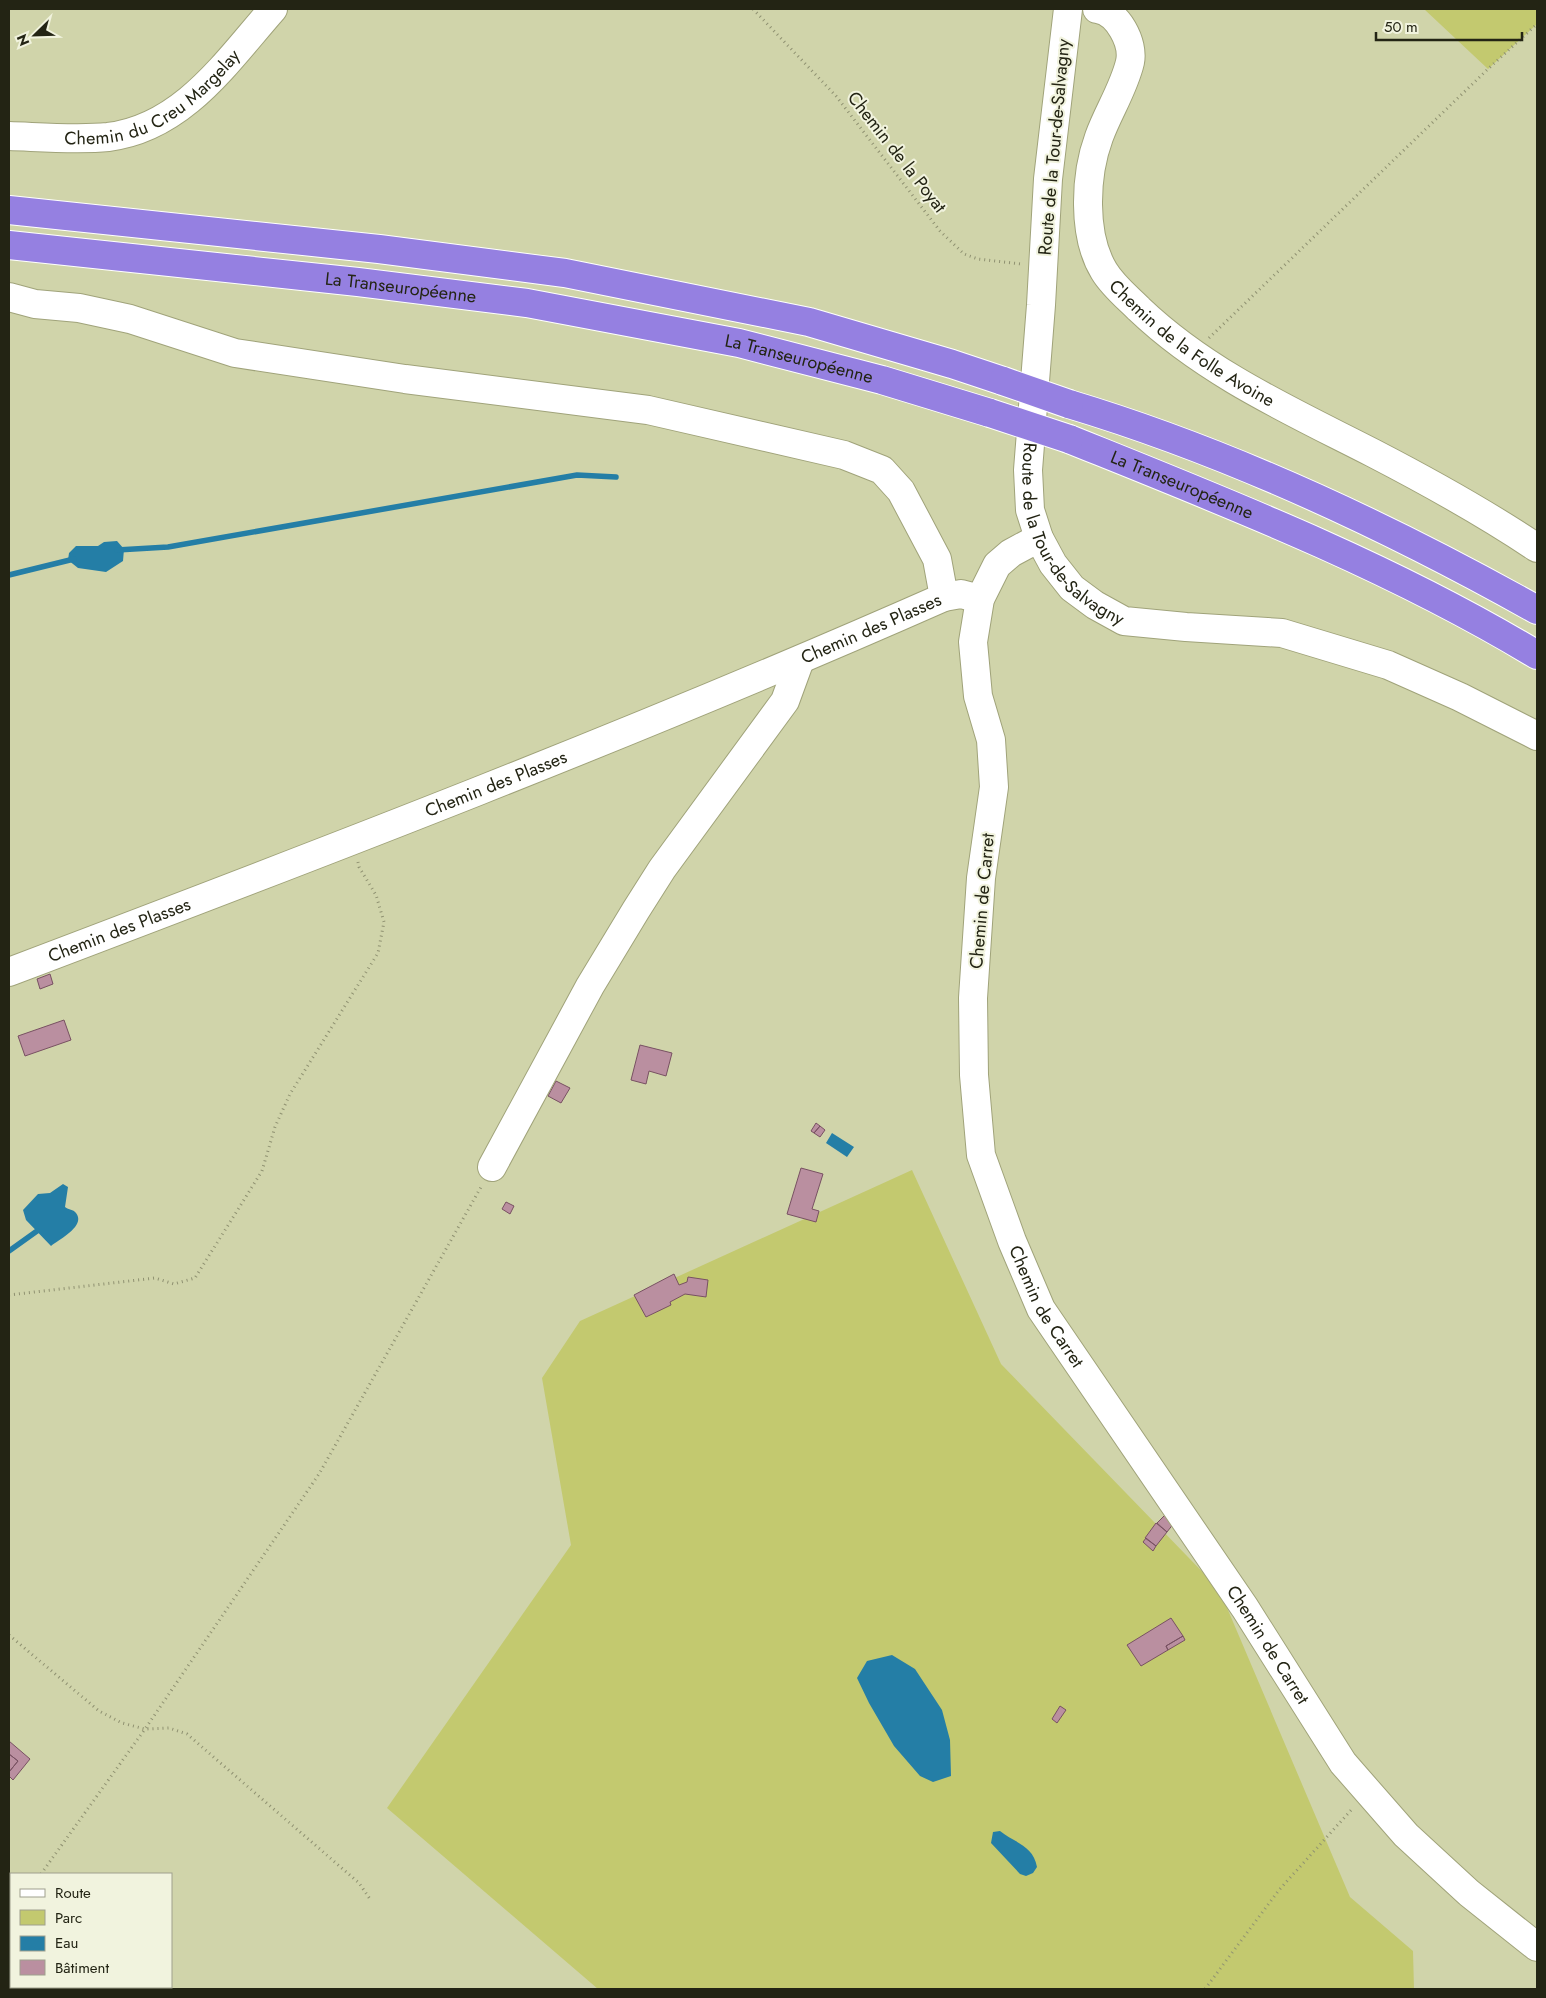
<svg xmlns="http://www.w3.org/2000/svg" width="1546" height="1998" font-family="Jost,sans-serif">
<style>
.green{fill:#c3c96f}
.water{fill:#247ea6}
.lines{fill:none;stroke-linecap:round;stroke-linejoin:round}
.stream{stroke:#247ea6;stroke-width:5.5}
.building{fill:#ba8fa0;stroke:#785162}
.minor-casing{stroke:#a0a37a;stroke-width:30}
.highway-casing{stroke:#fff;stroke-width:30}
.path{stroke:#8f9171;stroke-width:3;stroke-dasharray:1 4;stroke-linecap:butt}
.minor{stroke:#fff;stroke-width:28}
.highway{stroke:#9580e1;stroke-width:28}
.highway-bridge-casing{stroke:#fff;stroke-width:30;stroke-linecap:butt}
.highway-bridge{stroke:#9580e1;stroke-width:28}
.labels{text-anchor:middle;stroke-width:4;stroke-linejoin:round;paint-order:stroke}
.street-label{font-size:18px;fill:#232414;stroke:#f1f3de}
</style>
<rect width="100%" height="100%" fill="#d0d4aa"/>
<path class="green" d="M1424 9H1537V24L1488 69Z
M912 1170 1001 1364 1219 1589 1350 1897 1413 1951 1414 1989H598L387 1808 571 1545 542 1378 580 1321Z"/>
<path class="water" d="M117 541 124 549 123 561 106 572 78 568 68 560 69 553 76 546H98L104 542Z
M832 1133 854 1147 847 1157 826 1143Z
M63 1184 68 1187 65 1207C69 1210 73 1209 76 1213 86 1226 60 1239 51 1246L26 1220 23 1210 38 1194 50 1193Z
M892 1655 915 1669 942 1710 950 1740 951 1776 933 1782 920 1776 894 1746 869 1703 857 1678 867 1661Z
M1000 1831C1015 1843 1033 1845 1037 1867L1033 1873 1026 1876 1020 1874 991 1843 993 1832Z"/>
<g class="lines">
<path class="stream" d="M117 550 168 547 577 475 616 477
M9 575 74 559
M9 1251 37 1231"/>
</g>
<path class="building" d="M50 974 53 984 40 989 37 979Z
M64 1020 71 1040 25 1056 18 1036Z
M640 1045 672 1053 666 1076 649 1071 646 1084 631 1080Z
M556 1081 570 1088 561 1103 548 1096Z
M816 1123 820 1126 814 1133 811 1131Z
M820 1126 825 1130 820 1137 814 1133Z
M801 1168 823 1174 812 1209 819 1211 816 1222 787 1214Z
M506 1202 514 1206 510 1214 502 1209Z
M674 1274 679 1285 687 1282 688 1277 708 1280 706 1297 685 1294 670 1302 671 1305 646 1317 634 1295Z
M1165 1515 1174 1523 1167 1532 1157 1523Z
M1156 1523 1167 1532 1156 1546 1145 1538Z
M1146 1538 1156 1546 1153 1551 1143 1542Z
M1171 1618 1183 1636 1166 1646 1168 1650 1141 1666 1127 1645Z
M1183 1636 1185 1640 1168 1650 1166 1646Z
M1060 1706 1066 1710 1057 1723 1052 1719Z
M9 1741 30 1759 13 1780 9 1776V1772L18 1761 9 1754Z
M9 1754 18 1761 9 1772Z"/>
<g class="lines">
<g class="minor-casing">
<g id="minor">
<path id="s1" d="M1068 9 1048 179 1041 305 1028 470 1030 510 1039 538 1053 564 1072 588 1095 605 1124 621 1186 627 1282 633 1388 665 1460 697 1537 736"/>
<path id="s2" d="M1097 9C1118 12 1134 43 1130 62 1124 88 1108 112 1099 137 1085 175 1082 235 1104 271 1113 286 1127 297 1139 309 1206 373 1291 411 1373 453 1429 482 1485 513 1537 548"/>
<path id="s3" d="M9 136C40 137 77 140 108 137 183 128 227 61 273 9"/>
<path d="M9 297 35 304 79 308 130 319 235 353 405 379 648 410 844 455 882 470 901 491 937 559 944 597"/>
<path id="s4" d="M1039 538 1011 553 997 565 980 599 973 642 978 696 991 740 994 787 981 878 973 998 974 1075 981 1155 1012 1241 1041 1309 1245 1608 1343 1763 1406 1835 1469 1893 1537 1947"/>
<path id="s5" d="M9 972C323 853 636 733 944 597L961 594 980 599"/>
<path d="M492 1167 590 986 636 910 662 869 785 701 800 660"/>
</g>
</g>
<g class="highway-casing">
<g id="highway">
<path d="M9 210 379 249 565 273 809 322 952 364 1003 381"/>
<path id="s6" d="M9 245 358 282 527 303 739 343 882 380 990 413"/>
<path d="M1069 404C1232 453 1389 527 1537 610"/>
<path id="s7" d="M1069 439C1228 503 1390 566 1537 655"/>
</g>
</g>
<path class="path" d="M753 9 836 96 940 231 964 254 978 259 1021 264
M1209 338 1488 69 1537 24
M9 1295 155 1278 174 1284 195 1278 262 1171 275 1127 290 1094 378 953 384 922 376 895 359 867 358 862
M9 1635 99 1711 122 1723 145 1729 169 1728 187 1734 359 1883 370 1899
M41 1874 145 1729 319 1474 481 1187
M9 1922 11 1918
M1205 1989 1279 1890 1353 1808"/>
<use href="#minor" class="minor"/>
<use href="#highway" class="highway"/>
<g class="highway-bridge-casing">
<path id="highway-bridge" d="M1003 381 1069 404
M990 413 1069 439"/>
</g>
<use href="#highway-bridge" class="highway-bridge"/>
</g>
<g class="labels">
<g class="street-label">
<text dy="6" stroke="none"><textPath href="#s3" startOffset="156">Chemin du Creu Margelay</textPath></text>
<text transform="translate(1054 147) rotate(-85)" y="6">Route de la Tour-de-Salvagny</text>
<text transform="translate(897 152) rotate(52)" y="6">Chemin de la Poyat</text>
<text dy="6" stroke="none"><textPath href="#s6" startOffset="394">La Transeuropéenne</textPath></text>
<text dy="6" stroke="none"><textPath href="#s2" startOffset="402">Chemin de la Folle Avoine</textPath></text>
<text dy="6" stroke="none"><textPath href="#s6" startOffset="799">La Transeuropéenne</textPath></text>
<text dy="6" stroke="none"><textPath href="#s7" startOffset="122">La Transeuropéenne</textPath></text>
<text dy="6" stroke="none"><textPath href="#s1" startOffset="544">Route de la Tour-de-Salvagny</textPath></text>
<text dy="6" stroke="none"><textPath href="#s5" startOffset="928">Chemin des Plasses</textPath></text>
<text dy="6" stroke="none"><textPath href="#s5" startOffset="522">Chemin des Plasses</textPath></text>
<text transform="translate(982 901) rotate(-85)" y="6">Chemin de Carret</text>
<text dy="6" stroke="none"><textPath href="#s5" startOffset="118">Chemin des Plasses</textPath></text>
<text dy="6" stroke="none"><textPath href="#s4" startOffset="814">Chemin de Carret</textPath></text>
<text dy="6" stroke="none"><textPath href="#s4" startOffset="1219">Chemin de Carret</textPath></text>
</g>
</g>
<rect width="1546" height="1998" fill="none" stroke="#232414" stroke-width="20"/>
<rect x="10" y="1873" width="162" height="115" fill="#f1f3de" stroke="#9fa08d"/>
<rect x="20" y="1889" width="25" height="8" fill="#ffffff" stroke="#9fa08d"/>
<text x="55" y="1898" font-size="15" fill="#232414">Route</text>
<rect x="20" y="1910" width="25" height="15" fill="#c3c96f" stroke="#9fa08d"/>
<text x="55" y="1923" font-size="15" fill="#232414">Parc</text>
<rect x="20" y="1936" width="25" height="15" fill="#247ea6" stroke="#9fa08d"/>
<text x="55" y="1948" font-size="15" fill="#232414">Eau</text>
<rect x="20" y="1960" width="25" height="15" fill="#ba8fa0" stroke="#9fa08d"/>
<text x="55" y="1973" font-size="15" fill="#232414">Bâtiment</text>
<g transform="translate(35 35) rotate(247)" stroke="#f1f3de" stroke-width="4" paint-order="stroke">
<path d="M0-4L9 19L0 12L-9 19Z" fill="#232414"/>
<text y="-8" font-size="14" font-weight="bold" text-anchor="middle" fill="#232414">N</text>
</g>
<path d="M1376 32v8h146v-8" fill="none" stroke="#232414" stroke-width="2.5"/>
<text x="1384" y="32" font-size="15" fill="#232414" stroke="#f1f3de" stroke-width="4" paint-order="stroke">50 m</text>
</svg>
